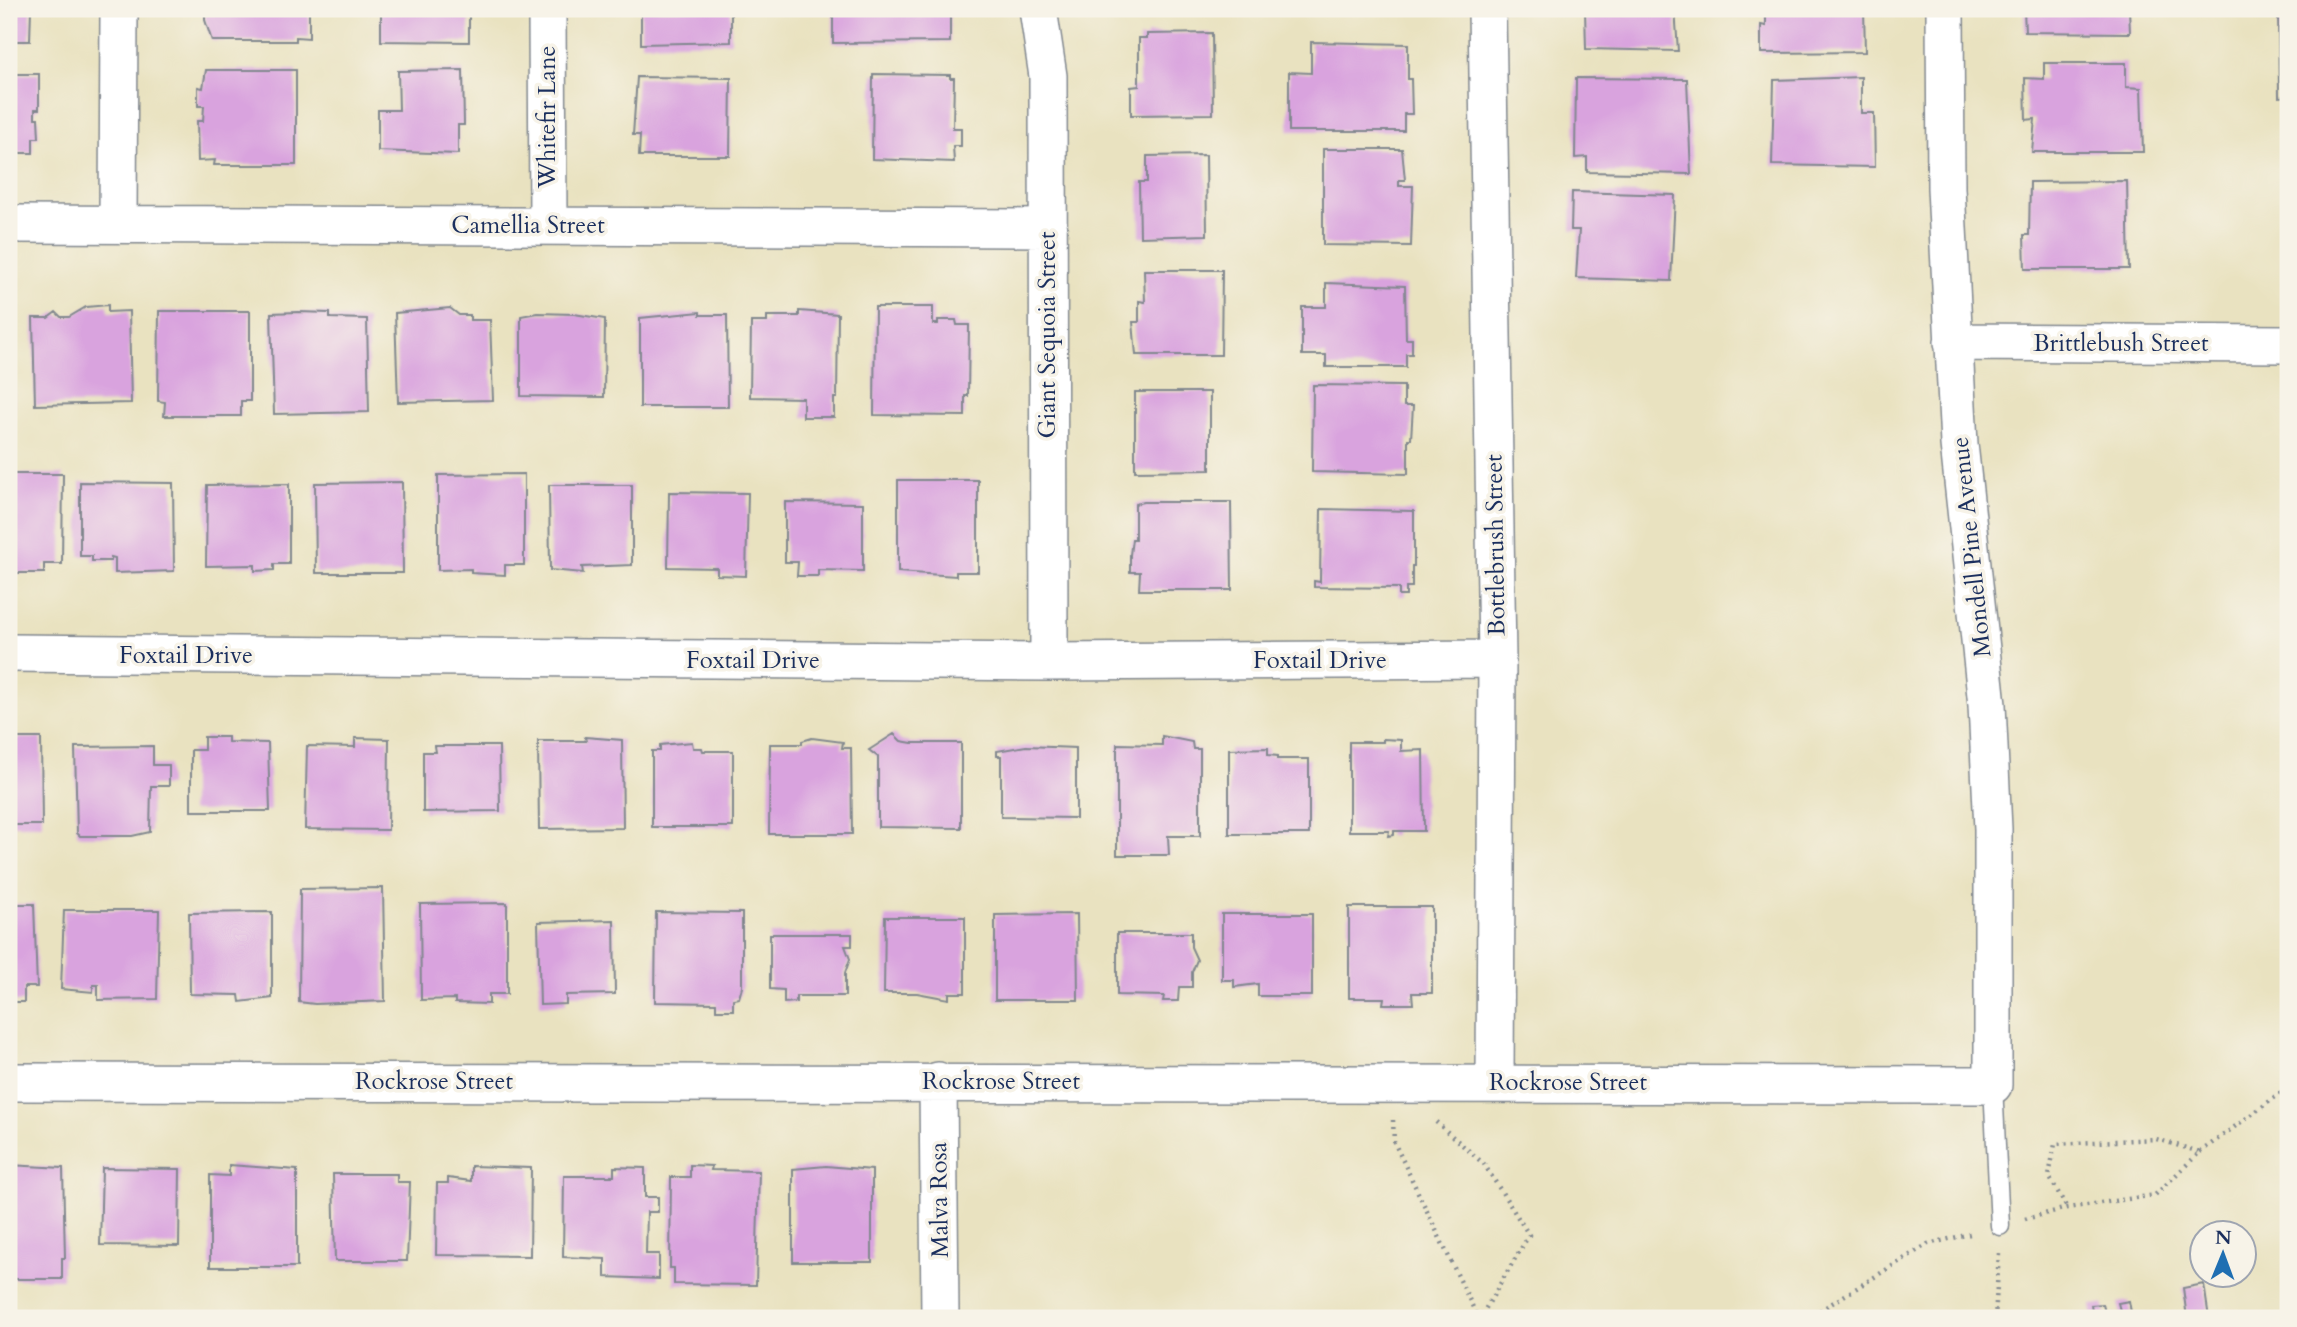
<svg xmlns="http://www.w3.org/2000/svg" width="2297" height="1327" font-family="Cardo,serif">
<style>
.building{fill:#d9a3de}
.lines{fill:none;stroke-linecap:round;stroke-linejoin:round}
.service-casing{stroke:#82888f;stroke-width:21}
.minor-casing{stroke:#82888f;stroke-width:40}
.path{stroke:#82888f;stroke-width:4.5;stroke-dasharray:2 5;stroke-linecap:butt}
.service{stroke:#fff;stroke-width:18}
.minor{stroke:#fff;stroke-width:37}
.labels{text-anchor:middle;stroke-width:7;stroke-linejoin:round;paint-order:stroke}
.street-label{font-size:24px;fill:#1b2f5e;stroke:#f7f3e8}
</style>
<rect width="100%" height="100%" fill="#f7f3e8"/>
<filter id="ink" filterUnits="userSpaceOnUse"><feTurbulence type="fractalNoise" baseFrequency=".0143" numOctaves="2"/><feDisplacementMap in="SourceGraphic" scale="14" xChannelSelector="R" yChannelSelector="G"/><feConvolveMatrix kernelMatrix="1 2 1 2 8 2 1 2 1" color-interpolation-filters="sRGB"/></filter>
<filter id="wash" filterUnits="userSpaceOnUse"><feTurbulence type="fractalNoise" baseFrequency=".00686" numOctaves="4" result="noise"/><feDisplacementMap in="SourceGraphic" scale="28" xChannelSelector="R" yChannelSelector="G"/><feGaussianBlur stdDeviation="1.57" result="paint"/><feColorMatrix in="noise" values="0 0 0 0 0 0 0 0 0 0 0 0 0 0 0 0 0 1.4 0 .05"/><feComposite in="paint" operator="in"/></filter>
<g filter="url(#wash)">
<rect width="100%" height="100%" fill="#e9e2c0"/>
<g id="blocks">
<path class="building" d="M9 9H31L30 41H9Z
M210 9H309V38L296 37V41H212L205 20V10Z
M381 9H469V42L381 41Z
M641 9H731V42L641 44Z
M833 9H950V42L833 43Z
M1585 9H1675L1678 51 1586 49Z
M1766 9H1864L1865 52 1761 53V25L1766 26Z
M2024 9H2129L2130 33 2025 32Z
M2278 9H2288V96L2279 97Z
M1212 33 1213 114 1131 115V87L1139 86V38H1147V34Z
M1311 42 1408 44V79H1411L1412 114H1404V131H1289V72L1311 73Z
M2044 63H2126V87L2141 88 2143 152H2032L2035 119 2026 120 2025 78 2044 79Z
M206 70H296V165H214L215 160 198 161 197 121H203L204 106H198V87L203 88Z
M463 70 464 125H458V154L378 151V110H399L398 71Z
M9 74H39V109H35V118H38L39 138H33V153H9Z
M873 74 950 75V78H954L953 128H961V146H953L954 162 872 159Z
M637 77 731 78 730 156H639L640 135H633Z
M1861 77V113H1874L1875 167 1772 165 1774 80Z
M1576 78 1687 79 1691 174 1587 172V157L1575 158Z
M1323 149H1402L1405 180H1399V186H1413L1411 246 1323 245Z
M1206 155 1207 235 1140 237 1139 182H1147V156Z
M2127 181 2129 269H2025L2024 235H2029L2030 182Z
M1572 192 1675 195 1671 281 1576 278 1579 230H1571Z
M1144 270H1222L1221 355H1136L1133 322H1139V301L1145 302Z
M1326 283 1405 286 1406 339H1412V354H1406V367H1326V355H1302V307H1326Z
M108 305V312L129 311 131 403 35 405 33 318H48L56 312 61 317H69L86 307Z
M875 307H933V324H938V320H956L957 325H969L968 396H965V416L874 415Z
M450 308 459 315H470V320H490L493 400 398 402 395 313Z
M9 311H13L14 412 9 411Z
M159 311H250V401H241V416H164L165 402 158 401Z
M799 311 838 314 837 398H834V417H803V398L750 397 751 322H767V316H799Z
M298 312 330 313V318L367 319 369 412 274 414 271 313Z
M700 312V315H727L728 407H640V318Z
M537 313 574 314 605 319 604 397 521 396V316Z
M1313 385 1404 386V406H1413L1411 439H1408V474L1312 472Z
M1135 392H1210V470L1135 471Z
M9 474H63L62 564H44V573H11L9 569Z
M524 474V565H505V575L471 573V569L438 570V475Z
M898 480H978V572H956V576L898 572Z
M80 482 173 483 174 571 115 573V558L111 557V561H92V556H80Z
M402 482 403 573H316L315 483Z
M289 484V564H274V570L255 571V565L206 566 207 485Z
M549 485H632V565L582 567 583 573 550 570Z
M669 492 748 493 746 576 717 575V568L668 567Z
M785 502 863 503V571L818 570V576H797L798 562H785Z
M1143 502H1231L1232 590H1139L1140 572H1130V555L1132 539H1135V504Z
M1321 509 1414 511V566H1412V587H1406V596H1399V588L1314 587V581L1320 582Z
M894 734 901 741 912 743H961V828L878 827V757L869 750Z
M1162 736 1192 742 1193 749H1200V836H1168L1169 855H1117V744L1162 745Z
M204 737H228V742L268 743 270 811H191V750H204Z
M585 737 622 740 623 828 539 829 538 741H586Z
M9 738H41L42 825H9Z
M355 738 389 739 388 830 305 829 307 746 355 747Z
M812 738 843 742 842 748H851L852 834H769L770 744H802V741Z
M1383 739 1401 740V751L1423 750 1424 831H1394V835L1388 836 1389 831H1349V742H1383Z
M692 742 693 748H702L703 751H733V827H652V751H660V745Z
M153 746V765H169V786H151L150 832 132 836H80L77 833 75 747Z
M435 746H499L500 811 423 812V752H436Z
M1026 746 1076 748V818L1001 817V756H997V751Z
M1268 748V755L1278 756V759H1309V834H1229V749Z
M383 888 385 1001 315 1004 299 1002 300 889Z
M507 903V994H489V1004L455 1003V999L421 1000 420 904Z
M9 904H34L37 987H24V1002H9Z
M1349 907H1432V993H1412L1413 1004H1383L1384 998H1349Z
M64 910H159L157 999 98 1000V985H93V992L61 989Z
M272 912V998L240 1002 239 995 190 994 189 913Z
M656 912 742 913V987L739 998 733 999V1010H716V1003L655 1002Z
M1077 914 1078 1000H995V915Z
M1222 914H1312V996H1258V984L1234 987V980H1222Z
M885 917H965V993H949V999L917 993H884Z
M614 920 615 994 566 995V1004L540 1005 538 922Z
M1117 933H1191V947L1197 960 1192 972V987H1179L1178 1001H1163L1164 996 1117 995Z
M770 934H852V946H845L850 959 845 973V996H796V1002L784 1003V990L770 989Z
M9 1165 63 1168 65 1258H62V1279H9Z
M229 1165 297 1170V1267H210V1175L229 1176Z
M690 1165 712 1166 711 1170 759 1171 756 1285 674 1284V1268H670L671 1177H690Z
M471 1166 531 1168 530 1256 436 1255 437 1183H448V1178L471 1181Z
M826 1166 872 1170V1262H793V1169Z
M614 1167 645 1168V1197H658V1212H647L646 1254H659V1279L605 1277V1259L563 1257 564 1176H614Z
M102 1168 180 1169 179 1246 100 1245Z
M333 1174H397V1182H410L407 1261H335Z
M2204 1284 2209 1318H2187L2183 1288Z
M2129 1301 2132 1318H2122L2118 1303Z
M2103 1304 2106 1318H2093L2091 1305Z"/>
</g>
</g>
<g filter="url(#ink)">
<use href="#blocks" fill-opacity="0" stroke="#82888f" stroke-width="2"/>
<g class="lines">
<g class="service-casing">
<path id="service" d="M1993 1085 2000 1226"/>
</g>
<g class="minor-casing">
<path id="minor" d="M547 9 548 224
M1038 9 1048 76 1049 662
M1487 9 1497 659 1495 1082
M118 223 119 9
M9 224 1047 228
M1953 342 2288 344
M9 653 1049 662 1497 659
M938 1081 940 1318
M9 1082 1993 1085V829L1987 705 1959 444 1946 188 1945 9"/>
</g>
<path class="path" d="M1393 1120 1394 1142 1478 1318
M1436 1122 1484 1164 1529 1235 1480 1318
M2200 1152 2288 1088
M2025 1219 2067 1208 2155 1195 2200 1152 2156 1139 2055 1144 2049 1176 2067 1208
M1808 1318 1928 1244 1974 1233
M1995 1318 1999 1253"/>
<use href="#service" class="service"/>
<use href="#minor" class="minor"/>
</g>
</g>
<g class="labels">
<g class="street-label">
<text transform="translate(547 117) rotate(-90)" y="8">Whitefir Lane</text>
<text x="528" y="233">Camellia Street</text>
<text transform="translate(1047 335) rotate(-90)" y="8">Giant Sequoia Street</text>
<text x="2121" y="351">Brittlebush Street</text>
<text transform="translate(1495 545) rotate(-91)" y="8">Bottlebrush Street</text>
<text transform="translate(1971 547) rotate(-96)" y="8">Mondell Pine Avenue</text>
<text x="186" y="663">Foxtail Drive</text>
<text x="753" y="668">Foxtail Drive</text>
<text x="1320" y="668">Foxtail Drive</text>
<text x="434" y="1089">Rockrose Street</text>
<text x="1001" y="1089">Rockrose Street</text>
<text x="1568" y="1090">Rockrose Street</text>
<text transform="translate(939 1200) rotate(-91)" y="8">Malva Rosa</text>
</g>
</g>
<rect width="2297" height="1327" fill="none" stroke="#f7f3e8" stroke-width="35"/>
<g transform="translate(2223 1254) rotate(1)"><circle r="33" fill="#f7f3e8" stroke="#9fa5b1" stroke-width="2"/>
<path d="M0-5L12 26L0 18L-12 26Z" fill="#1f6fb2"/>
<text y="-10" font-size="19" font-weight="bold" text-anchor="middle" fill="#1b2f5e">N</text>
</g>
</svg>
